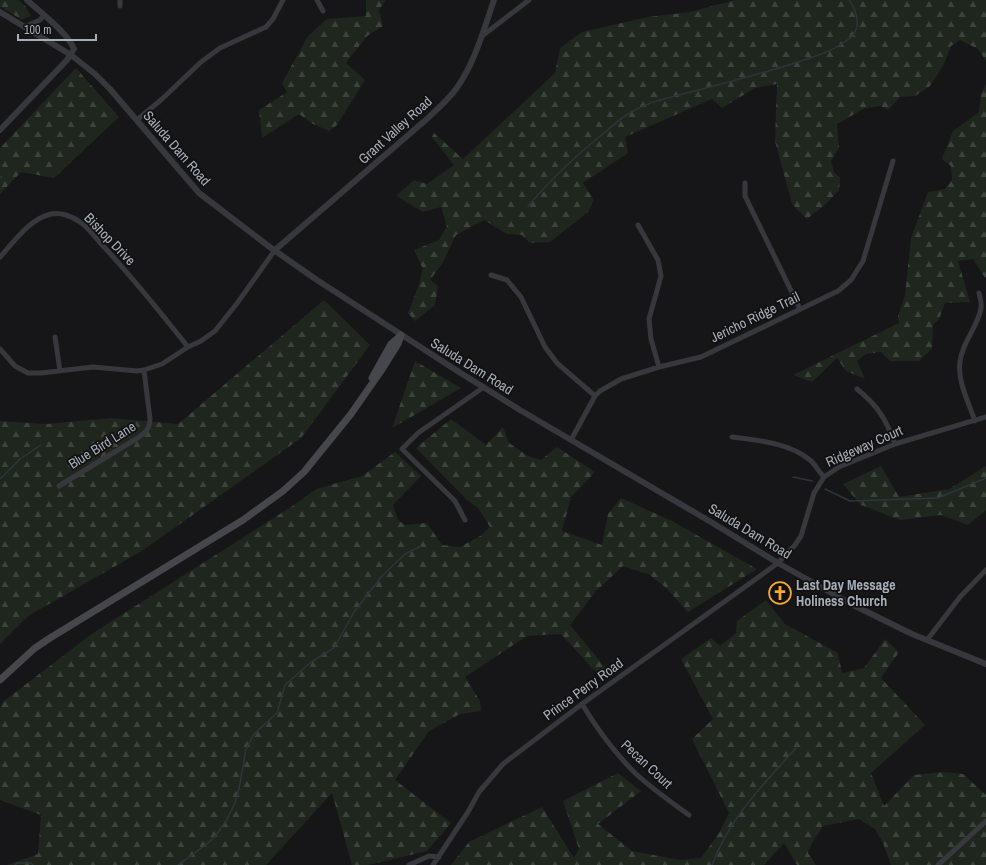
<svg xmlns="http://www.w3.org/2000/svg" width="986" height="865" font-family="'Archivo Narrow',sans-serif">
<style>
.forest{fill:url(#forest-firs)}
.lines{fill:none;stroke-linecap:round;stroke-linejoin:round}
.stream{stroke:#2b363c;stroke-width:1.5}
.minor{stroke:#37383d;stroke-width:5}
.tertiary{stroke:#37383d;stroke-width:6}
.secondary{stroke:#45474d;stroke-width:7}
.labels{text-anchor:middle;stroke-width:3.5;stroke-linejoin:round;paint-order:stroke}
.street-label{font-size:14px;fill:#a7aeb8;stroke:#111113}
.poi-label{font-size:14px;font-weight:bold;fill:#a7aeb8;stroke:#111113;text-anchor:start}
</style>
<defs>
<pattern id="forest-firs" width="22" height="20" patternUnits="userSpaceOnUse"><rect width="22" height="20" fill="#1e261e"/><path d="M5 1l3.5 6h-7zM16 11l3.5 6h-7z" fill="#3c433d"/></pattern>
</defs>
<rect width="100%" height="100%" fill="#161618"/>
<path class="forest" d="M0 0H18L25 6 31 16 22 20 0 6Z
M366 0H386L379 10 383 26 367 36 346 63 365 80 337 125 329 131 313 124 299 114 262 138 259 110 287 92 282 83 308 36 327 19 366 16Z
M735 0H986V61L978 49 960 40 951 46 944 64 930 86 915 96 900 97 888 110 881 106 865 108 837 124 839 148 831 161 834 172 840 178 839 190 826 204 807 219 792 204 775 141 777 84 755 88 722 108 712 99 625 137 628 153 583 183 594 200 588 212 550 242 530 243 522 235 507 234 484 220 456 235 442 264 430 280 438 286 435 305 415 321 408 313 418 287 423 269 414 250 439 240 447 226 441 207 423 212 396 196 414 180 427 184 454 165 432 137 434 133 463 159 555 73 560 48 582 32 648 17 690 12Z
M76 68 119 117 54 178 21 172 0 194V148Z
M986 84V278H985L973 259 958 261 970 302 945 303 939 319 933 325 932 349 919 361H890L881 352 866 354 857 361 865 379 846 371 837 358 812 382 793 375 899 323 898 316 905 295 911 238 928 192 945 189 952 180 951 166 942 159 953 131 979 112 981 93Z
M324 300 370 345 301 438 142 551 28 616 0 644V421L46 424 111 418 178 424Z
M415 361 461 388 392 428Z
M451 419 486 445 503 427 509 443 528 456 541 460 557 447 595 472 571 497 562 531 602 545 608 514 621 498 672 521 757 569 688 612 665 587 650 575 623 566 596 591 570 625 609 672 605 678 592 668 561 634 527 636 465 677 480 701 481 711 460 714 429 731 395 780 451 823 427 851 368 865H352L332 793 266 865H7L38 854 41 815 0 800V708L4 701 93 633 294 505 316 489 362 476 395 452 421 476 393 505 398 520 405 525 427 523 442 545 460 547 480 536 490 527 478 508 466 499 416 448Z
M881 466 899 497 949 489 986 466V510L968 525 941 515 900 520 861 505 843 484Z
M766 600 785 624 838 653 842 673 864 668 885 639 899 652 881 678 925 725 871 773 884 806 914 775 944 772 963 774 986 795V865H891L883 843 875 829 859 819 823 826 812 843 808 853 816 865H797L784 843 764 865H451L469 842 542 807 574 858 579 849 563 801 618 773 641 791 598 824 632 851 680 860 701 858 719 833 729 813 692 739 713 719 681 659 711 638 720 646 736 633 737 621Z"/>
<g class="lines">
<path class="stream" d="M0 178 2 176
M528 206C552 178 575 156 604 133 612 127 619 119 628 114 650 100 677 96 702 89 733 81 764 73 795 63 813 57 835 51 850 38 862 28 857 11 849 0
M793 477 812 481
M0 479 20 459 41 445
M825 489 850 501 938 498 986 478
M15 865 17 863H31L33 865
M178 865 207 844 217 834 226 821 235 803 239 789 246 749 254 734 277 713 285 685 311 662 334 648 354 612 382 576 405 554 421 546
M712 865C730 817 762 786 796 748"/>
<path class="minor" d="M120 0V6
M317 0 323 11
M24 27 40 20 44 15
M482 36 529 0
M137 120 162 99 201 62 220 48 266 27 273 19 283 0
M745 183V196L800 309
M638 225 658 260 661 276 649 319 651 339 659 367
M0 257C14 242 29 219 51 214 60 212 72 216 80 222 89 228 97 240 105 248 134 279 161 313 188 347
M491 275 507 280 521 297 545 347 557 363 595 396
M55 337 60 371
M0 349 15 366 28 373H41L93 367 137 371 144 370 162 364 188 347 201 341 215 331 238 302 275 250
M857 389C878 406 886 419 895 444
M975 421C969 403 957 381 960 362 962 342 978 327 981 308 982 303 980 297 979 293
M732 437C757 440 790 443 810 460 815 464 819 472 824 477
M571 440 595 396 600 391 621 379 659 367 701 357 838 291 851 280 863 261 893 161
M59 486 136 439C145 433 150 429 150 419L144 370
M465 520 455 501 402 449 418 433 484 387
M927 640 960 597 986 570
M582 704C597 729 614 752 635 773 651 788 671 802 689 815
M409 865 429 856 439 857
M433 865 468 812 479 792 503 764 582 704 778 563 795 545 801 536 814 493 824 477 839 467 895 444 986 417
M938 865 986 821"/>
<path class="tertiary" d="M0 12 71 55 95 74 110 89 199 193 271 248 317 280 459 372 520 410 711 522 778 563 853 605 912 634 986 664
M0 130 67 60 74 49C68 33 40 12 27 0
M275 250 428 118C437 109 448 100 456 89 474 65 484 29 494 0"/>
<path class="secondary" d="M372 378 391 344 400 336
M0 680 35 648 50 638 243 520 283 491 304 472 351 414 383 368 398 344 401 335"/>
</g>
<defs>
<g id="church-ring" transform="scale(1.15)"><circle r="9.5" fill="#111113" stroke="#f9a92d" stroke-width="1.5"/><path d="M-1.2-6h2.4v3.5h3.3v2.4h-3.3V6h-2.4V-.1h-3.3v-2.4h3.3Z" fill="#f9a92d"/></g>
</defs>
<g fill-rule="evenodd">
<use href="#church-ring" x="780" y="593"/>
</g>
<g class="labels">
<g class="street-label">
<text transform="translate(395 130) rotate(-42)" y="5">Grant Valley Road</text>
<text transform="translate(177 148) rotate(49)" y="5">Saluda Dam Road</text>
<text transform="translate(110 239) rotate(46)" y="5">Bishop Drive</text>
<text transform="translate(755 317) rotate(-26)" y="5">Jericho Ridge Trail</text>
<text transform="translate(472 366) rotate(32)" y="5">Saluda Dam Road</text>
<text transform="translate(102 445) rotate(-32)" y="5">Blue Bird Lane</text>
<text transform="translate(864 446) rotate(-24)" y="5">Ridgeway Court</text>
<text transform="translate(750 531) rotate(31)" y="5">Saluda Dam Road</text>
<text transform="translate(583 689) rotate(-36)" y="5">Prince Perry Road</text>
<text transform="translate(647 764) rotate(43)" y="5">Pecan Court</text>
</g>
<g class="poi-label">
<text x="796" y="590">Last Day Message<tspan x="796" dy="16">Holiness Church</tspan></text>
</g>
</g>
<path d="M18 34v6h78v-6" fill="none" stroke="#a7aeb8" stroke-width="2"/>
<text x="24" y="34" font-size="12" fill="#a7aeb8" stroke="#111113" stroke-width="3" paint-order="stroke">100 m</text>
</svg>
